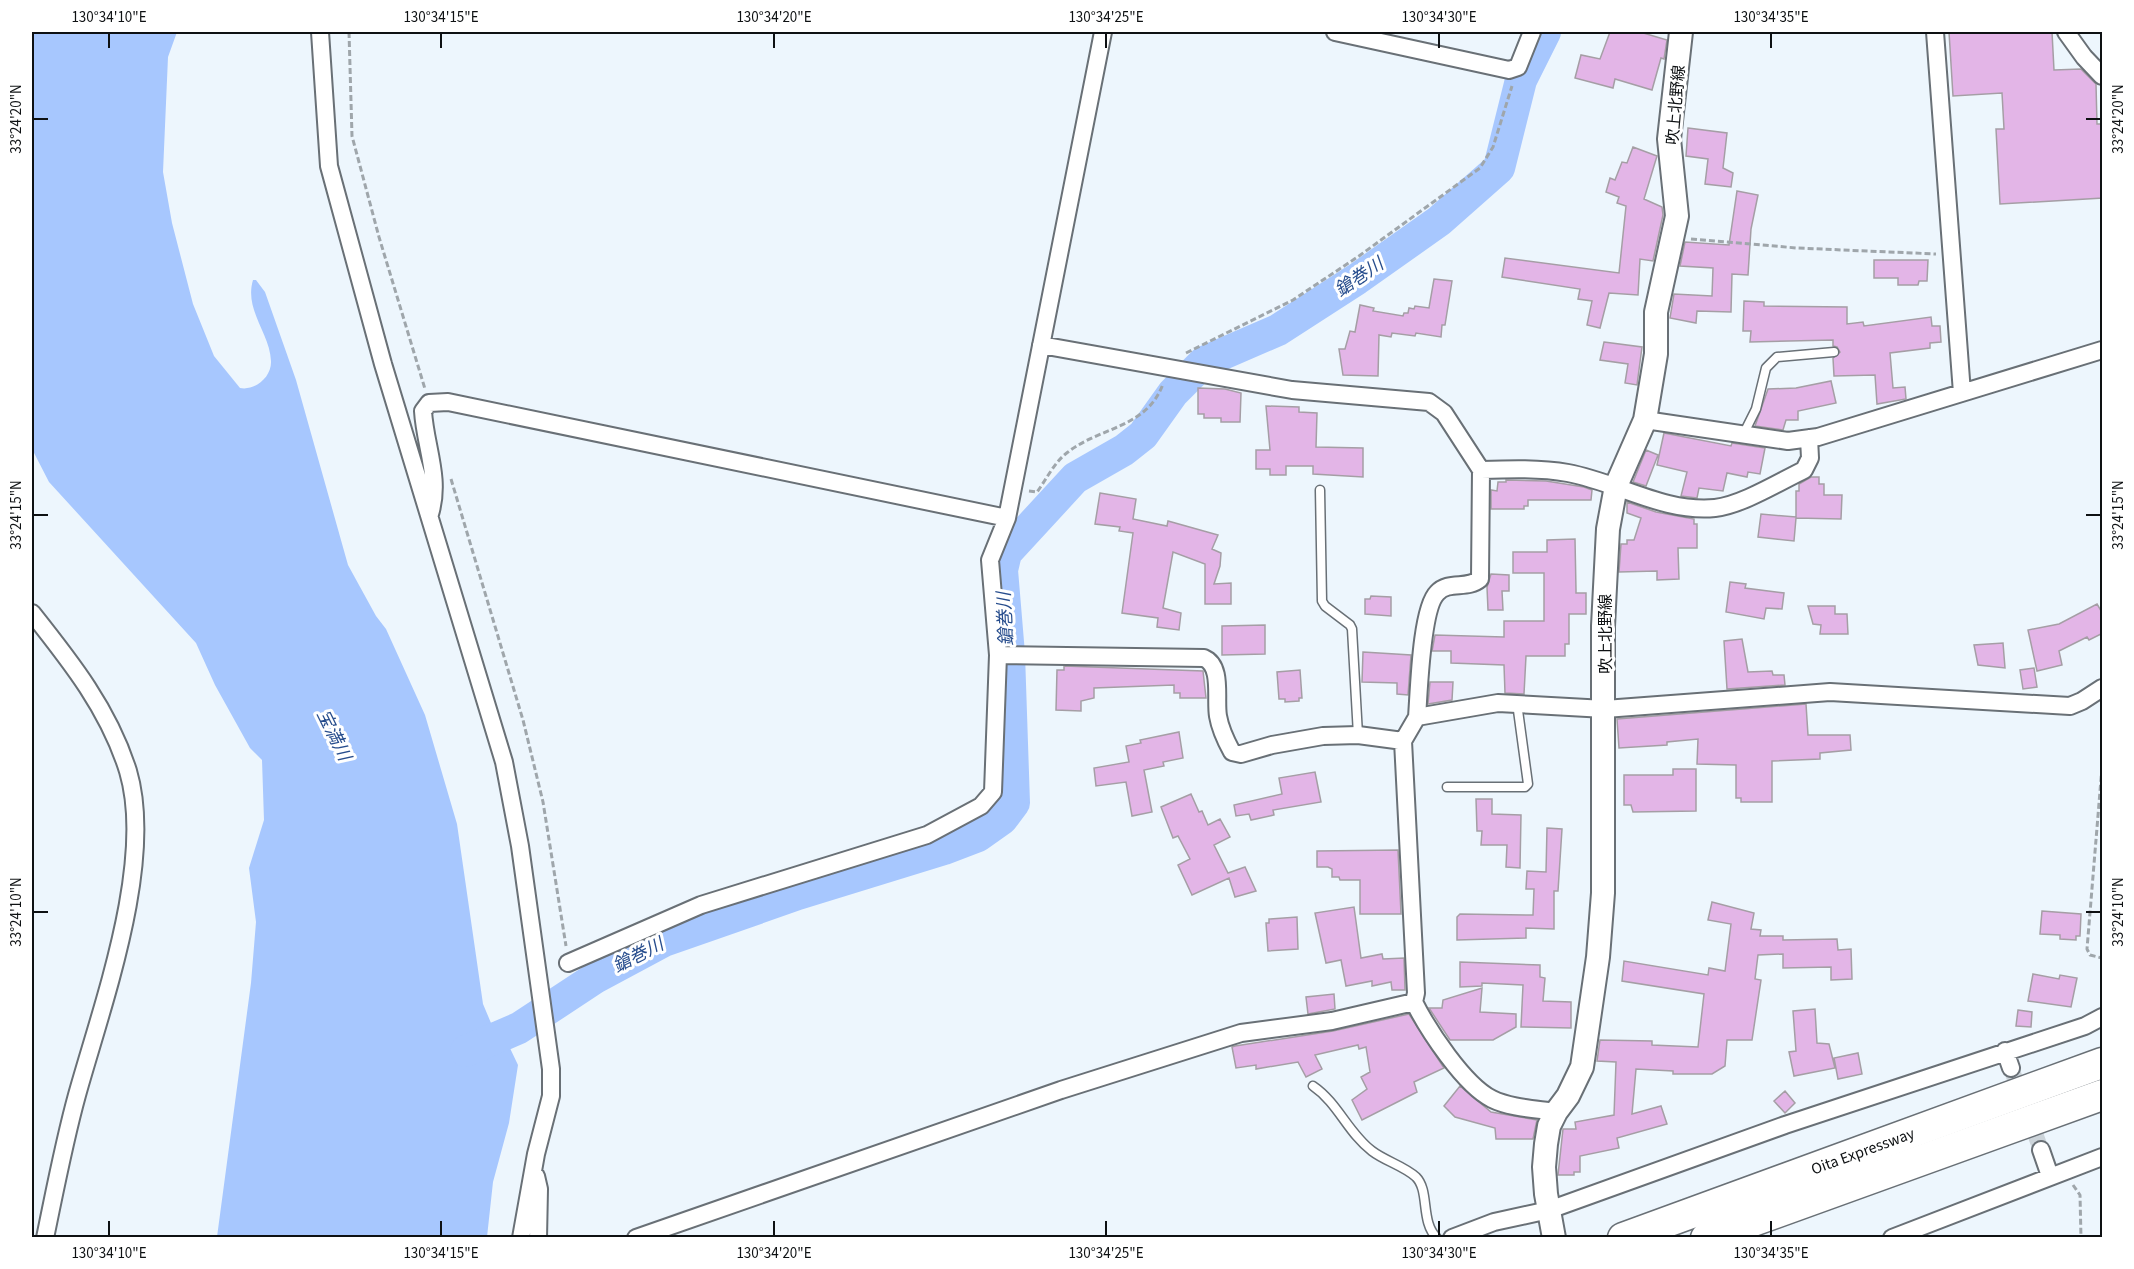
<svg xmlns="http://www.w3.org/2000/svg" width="2134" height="1269" font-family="'Source Sans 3','Noto Sans JP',sans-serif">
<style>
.water{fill:#a7c7fe}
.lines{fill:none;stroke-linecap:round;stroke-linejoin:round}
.river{stroke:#a7c7fe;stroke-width:32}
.building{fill:#e3b5e7;stroke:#a59ea5;stroke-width:1.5}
.street-tunnel{stroke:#ccd4da;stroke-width:16;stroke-dasharray:16 8;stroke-linecap:butt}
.lane-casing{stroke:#697076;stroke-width:11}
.street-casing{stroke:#697076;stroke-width:20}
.secondary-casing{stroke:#697076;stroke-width:26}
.highway-casing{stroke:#697076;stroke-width:33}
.path{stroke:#9fa6ab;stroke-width:3;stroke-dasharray:6 3;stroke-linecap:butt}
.lane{stroke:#fff;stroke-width:8}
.street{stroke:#fff;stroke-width:16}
.secondary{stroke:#fff;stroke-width:22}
.highway{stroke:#fff;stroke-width:30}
.ticks{fill:none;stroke:#0e1113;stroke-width:2}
.labels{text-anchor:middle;stroke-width:6;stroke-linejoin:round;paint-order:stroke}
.street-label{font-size:16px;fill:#0e1113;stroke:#fff}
.water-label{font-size:18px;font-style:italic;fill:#274d8d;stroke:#fff}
.neatline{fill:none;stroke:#0e1113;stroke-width:2}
.ticks-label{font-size:15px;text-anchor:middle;fill:#0e1113}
</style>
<rect width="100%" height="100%" fill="#edf6fd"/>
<path class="water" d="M32 32H177L168 57 163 172 172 223 193 304 214 356 240 388C255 391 272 377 271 361 270 333 244 310 253 280H256L265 292 296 380 348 565 376 616 386 629 425 715 457 824 483 1004 491 1023 497 1021 518 1065 509 1123 493 1182 487 1237H217L251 983 256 922 249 868 264 820 262 760 250 748 215 685 196 643 49 482 32 449Z"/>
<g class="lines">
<path class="river" d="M466 1051 519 1028 595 978 664 941 798 894 944 849 978 836 1002 819 1014 803 1009 654 1002 570 1006 553 1075 478 1124 450 1143 435 1173 393 1204 362 1278 330 1357 279 1439 221 1499 168 1521 80 1545 32"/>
</g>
<path class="building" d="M1610 32H1640L1667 40 1664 59 1661 58 1652 90 1615 79 1613 88 1575 78 1581 55 1600 59Z
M1949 32H2052L2054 70 2081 69 2096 84 2097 124H2103V198L2000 204 1996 129H2004L2002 93 1953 96Z
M1688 128 1727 133 1723 168 1733 173 1731 187 1705 184 1708 159 1686 156Z
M1633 147 1657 156 1644 199 1662 207 1663 215 1653 261 1640 259 1638 295 1609 293 1600 328 1587 325 1592 301 1578 299 1580 289 1502 277 1505 258 1619 273 1626 206 1617 203 1619 197 1606 192 1610 178 1615 180 1622 162 1627 163Z
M1737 191 1758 195 1751 229 1748 275 1732 274 1731 312 1697 311 1696 323 1670 318 1674 294 1712 296 1713 268 1680 266 1685 242 1729 245Z
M1874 260H1928L1927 281H1919L1918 285H1898V278H1874Z
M1434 279 1452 281 1445 325H1442L1441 337 1416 333 1415 336 1392 333 1391 337 1379 335 1378 376 1343 375 1339 349H1345L1350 331 1355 332 1360 305 1374 308 1373 311 1403 316 1404 313H1408L1409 308 1414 309 1415 306 1429 308Z
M1744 301 1764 302V306L1847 307V324L1863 322 1864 326 1931 317 1932 326H1940L1941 342 1930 343V348L1890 353 1893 388 1905 387 1906 399 1877 404 1875 375 1834 376 1833 358 1840 352 1837 347 1833 346V340L1750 342 1751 331H1743Z
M1604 342 1642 347 1637 385 1625 383 1628 364 1600 360Z
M1831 381 1836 403 1798 411V420H1786L1783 430 1755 426 1768 389 1796 388Z
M1198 388 1225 389 1241 393 1240 422H1221V418H1204V414H1198Z
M1266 406 1299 407V412L1317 413 1316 447 1363 448V477L1313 474V466H1286V475H1270V469H1256V450H1270Z
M1664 433 1731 446 1732 443 1765 448 1760 474 1748 472 1747 477 1727 473 1723 491 1699 488 1697 498 1681 496 1687 472 1657 465Z
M1646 450 1658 455 1646 486 1633 482Z
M1811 477H1819V484H1824V495H1842L1841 519 1796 518 1794 541 1758 537 1761 514 1796 517V491H1799V484Z
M1506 480 1546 481 1584 487 1592 490 1591 500H1528V506H1524V509H1491V490L1497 491 1498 482H1506Z
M1100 493 1136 499 1133 519 1167 526 1168 521 1218 535 1212 549 1221 553 1220 566 1214 584 1231 583V604H1205V564L1173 552 1163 608 1181 613 1179 630 1157 627 1158 618 1122 613 1133 533 1119 531 1120 527 1095 524Z
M1627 502 1656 512 1694 519V524H1697V548H1678L1679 579 1657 580V571L1619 572 1621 544H1627V540H1634L1641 518 1627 513Z
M1575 539 1576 590V593H1586V614H1569V644H1565V656H1526L1524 694 1505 693 1504 665 1451 663V651H1432L1435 635 1504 637V621H1544V573H1513V552H1547V540Z
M1491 574 1509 575V591H1502L1503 610H1488L1487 587Z
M1730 582 1746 584 1745 588 1784 593 1782 609 1766 608 1764 619 1726 612Z
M1371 596 1391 597V616L1365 614V599H1370Z
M2097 604 2103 614V633L2089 640 2087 637 2059 651 2062 665 2037 671 2028 630 2059 624Z
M1808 606H1835V614H1847L1848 634H1820L1821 625 1813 624Z
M1265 625V654L1222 655V626Z
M1742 639 1748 672 1772 671 1773 675H1784L1785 685 1727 689 1724 641Z
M2003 643 2005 668 1978 665 1974 645Z
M1363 652 1411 655 1408 695 1397 694V683L1362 682Z
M1064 666 1203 671 1206 698H1180V693H1174V685L1094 688V698L1081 701V711L1056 710 1057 670H1064Z
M2034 668 2037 687 2023 689 2020 670Z
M1300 670 1302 698H1299V701L1285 702V699H1279L1277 672Z
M1430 682H1453L1452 700 1428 704Z
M1806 704 1808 735H1850L1851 750 1820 753V759L1772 761V802H1741V798H1736V765L1697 764 1698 739 1667 742V745L1619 748 1617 719Z
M1179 732 1183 758 1163 762 1164 766 1144 770 1152 812 1132 816 1126 782 1096 786 1094 768 1129 762 1126 746 1141 743 1140 740Z
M1673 769H1696V811L1633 812 1631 805H1624V775H1673Z
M1315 772 1321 802 1273 810 1274 815 1251 820 1249 814 1236 816 1234 805 1282 794 1279 778Z
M1191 794 1199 812 1202 811 1208 825 1220 819 1230 837 1214 845 1228 873 1245 867 1256 891 1235 897 1229 878 1192 895 1178 865 1190 859 1178 836 1173 838 1161 807Z
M1476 799H1492V814L1521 815 1520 868 1506 867 1507 845H1481L1482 831H1477Z
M1547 828 1562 829 1558 891H1554V929L1526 928V938L1457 940V917L1460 914 1533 915 1534 889H1526L1527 871 1546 872Z
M1398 850 1401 914H1360V880H1340L1339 877H1332V869L1328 867H1317V851Z
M1712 902 1754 913 1751 929 1761 930 1760 936H1783V940L1837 939 1838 950 1851 949 1852 979 1831 980V967L1783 968V954L1758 955 1755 979 1761 980 1752 1040H1727L1725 1066 1712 1074H1673V1071L1636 1069 1632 1114 1661 1106 1667 1124 1617 1138 1619 1148 1580 1156V1172H1574V1175H1558L1563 1129H1576L1575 1122 1614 1115 1616 1062 1597 1061 1600 1040 1652 1041V1045L1698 1047 1704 994 1622 981 1624 961 1708 975 1709 968 1725 971 1731 924 1708 920Z
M1354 907 1361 958 1382 954 1383 959 1404 958 1405 990H1392L1391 982 1372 986V981L1346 986 1341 960 1326 963 1315 913Z
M2042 911 2081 914 2080 936H2076V940L2060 939V935L2040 934Z
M1297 917 1298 949 1268 951 1266 923H1269V919Z
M1460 962 1540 965V977L1545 978 1543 1001 1571 1002V1028L1521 1027 1523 985 1482 983V986L1460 987Z
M2033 974 2059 979 2060 975 2077 978 2071 1007 2028 1001Z
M1482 988 1480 1012 1516 1014V1027L1493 1040H1450L1429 1008H1442L1443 1000Z
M1334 994 1335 1009 1308 1014 1306 997Z
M1815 1009 1817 1043 1829 1044 1835 1068 1794 1076 1789 1052 1796 1051 1793 1011Z
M2018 1010 2032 1012 2031 1027 2016 1026Z
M1409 1014 1444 1068 1414 1082 1417 1092 1362 1120 1352 1100 1367 1089 1361 1077 1370 1072 1366 1047 1359 1049 1358 1045 1315 1055 1322 1069 1306 1077 1298 1062 1256 1069V1065L1236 1068 1232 1047 1235 1046 1333 1031Z
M1858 1053 1862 1074 1838 1079 1834 1058Z
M1460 1086 1491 1112 1537 1120 1533 1139H1496L1495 1128 1455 1117 1444 1106Z
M1785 1091 1795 1103 1785 1113 1774 1101Z"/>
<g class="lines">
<path class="street-tunnel" d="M2011 1068 2041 1150"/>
<g class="lane-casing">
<path id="lane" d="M1743 435 1756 409 1766 368 1777 357 1834 352
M1320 490 1322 601 1325 606 1350 625 1352 629 1358 735
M1447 787H1525L1528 784 1517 703
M1313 1086C1338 1103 1348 1133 1372 1151 1385 1161 1404 1166 1416 1177 1430 1191 1420 1222 1437 1238"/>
</g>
<g class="street-casing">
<path id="street" d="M320 32 329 166 383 364 504 762 520 846 551 1069V1096L536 1154 521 1238
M1335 32 1509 70 1518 67 1532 32
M1935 32 1962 393
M2066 32 2084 57 2102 76
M1041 345 1292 390 1429 402 1444 413 1481 470C1510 469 1540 468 1568 473 1617 482 1664 513 1715 508 1742 505 1779 482 1804 470L1810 458 1809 438
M1645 420 1788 441 1818 437 2102 350
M430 514C441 478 425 446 423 411L429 403 448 402 1007 518
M32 613C71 662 109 710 128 771 155 862 102 1005 77 1095 64 1142 55 1190 45 1238
M998 655 1204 658C1223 666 1215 699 1218 716 1220 728 1226 741 1232 752L1241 754 1272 745 1323 736 1358 735 1403 741
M1417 717C1419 692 1421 609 1437 593 1449 580 1467 590 1480 579L1481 470
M568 963 701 905 927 835 981 806 993 792 998 655 990 560 1007 518 1103 32
M1414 1002C1428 1030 1464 1085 1492 1099 1510 1108 1536 1109 1556 1112
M2005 1051 2011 1068
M2041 1150 2050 1176
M536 1176 539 1189 538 1238
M636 1238 1061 1090 1241 1033 1332 1021 1414 1002 1416 993 1403 741 1417 717 1498 703 1605 709 1830 692 2070 706 2082 701 2102 688
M1452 1238 1494 1222 1549 1210 1785 1125 2085 1026 2102 1017
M1892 1238 2102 1157"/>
</g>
<g class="secondary-casing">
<path id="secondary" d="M1554 1238 1546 1194 1544 1167 1546 1144 1549 1126 1556 1112 1568 1096 1582 1067 1598 957 1603 893V626L1608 529 1616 486 1645 420 1656 354V312L1677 216 1669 139 1681 32"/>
</g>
<g class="highway-casing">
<g id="highway">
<path id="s1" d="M1623 1238 2102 1063"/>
<path d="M1706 1238 2102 1095"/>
</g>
</g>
<path class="path" d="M349 32 352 136 379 237 425 389
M1691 239 1797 248 1936 254
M1186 353 1293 300 1359 256 1480 168 1493 147 1512 86
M451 479 523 720 543 802 566 946
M1029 491 1037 492C1046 480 1055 461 1068 452 1100 427 1147 428 1163 384
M2102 767 2087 949 2090 955 2102 958
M2073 1185 2080 1195 2081 1238"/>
<use href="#lane" class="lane"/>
<use href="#street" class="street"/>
<use href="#secondary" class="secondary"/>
<use href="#highway" class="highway"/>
</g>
<path class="ticks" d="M109 33V48M441 33V48M774 33V48M1106 33V48M1439 33V48M1771 33V48M33 119H48M2086 119H2101M33 515H48M2086 515H2101M33 912H48M2086 912H2101M109 1221V1236M441 1221V1236M774 1221V1236M1106 1221V1236M1439 1221V1236M1771 1221V1236"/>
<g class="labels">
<g class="street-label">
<text transform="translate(1675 105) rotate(-85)" y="6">吹上北野線</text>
<text transform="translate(1605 634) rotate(-90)" y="6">吹上北野線</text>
<text dy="6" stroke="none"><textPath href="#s1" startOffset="255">Oita Expressway</textPath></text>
</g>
<g class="water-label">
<text transform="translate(1359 277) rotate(-34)" y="6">鎗巻川</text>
<text transform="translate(1005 619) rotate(-93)" y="6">鎗巻川</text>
<text transform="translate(334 735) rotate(64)" y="6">宝満川</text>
<text transform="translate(638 955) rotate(-27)" y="6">鎗巻川</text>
</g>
</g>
<rect width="2134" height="1269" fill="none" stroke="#ffffff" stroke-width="66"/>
<rect x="33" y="33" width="2068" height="1203" class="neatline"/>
<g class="ticks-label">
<text x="109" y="22">130°34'10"E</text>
<text x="441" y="22">130°34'15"E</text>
<text x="774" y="22">130°34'20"E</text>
<text x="1106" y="22">130°34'25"E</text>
<text x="1439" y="22">130°34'30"E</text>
<text x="1771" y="22">130°34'35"E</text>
<text transform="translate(16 119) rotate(-90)" y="5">33°24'20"N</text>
<text transform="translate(2118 119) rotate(-90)" y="5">33°24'20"N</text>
<text transform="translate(16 515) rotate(-90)" y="5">33°24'15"N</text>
<text transform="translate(2118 515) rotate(-90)" y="5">33°24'15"N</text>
<text transform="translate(16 912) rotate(-90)" y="5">33°24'10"N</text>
<text transform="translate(2118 912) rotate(-90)" y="5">33°24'10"N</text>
<text x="109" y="1258">130°34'10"E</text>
<text x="441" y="1258">130°34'15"E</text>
<text x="774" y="1258">130°34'20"E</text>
<text x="1106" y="1258">130°34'25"E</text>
<text x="1439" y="1258">130°34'30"E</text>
<text x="1771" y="1258">130°34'35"E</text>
</g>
</svg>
